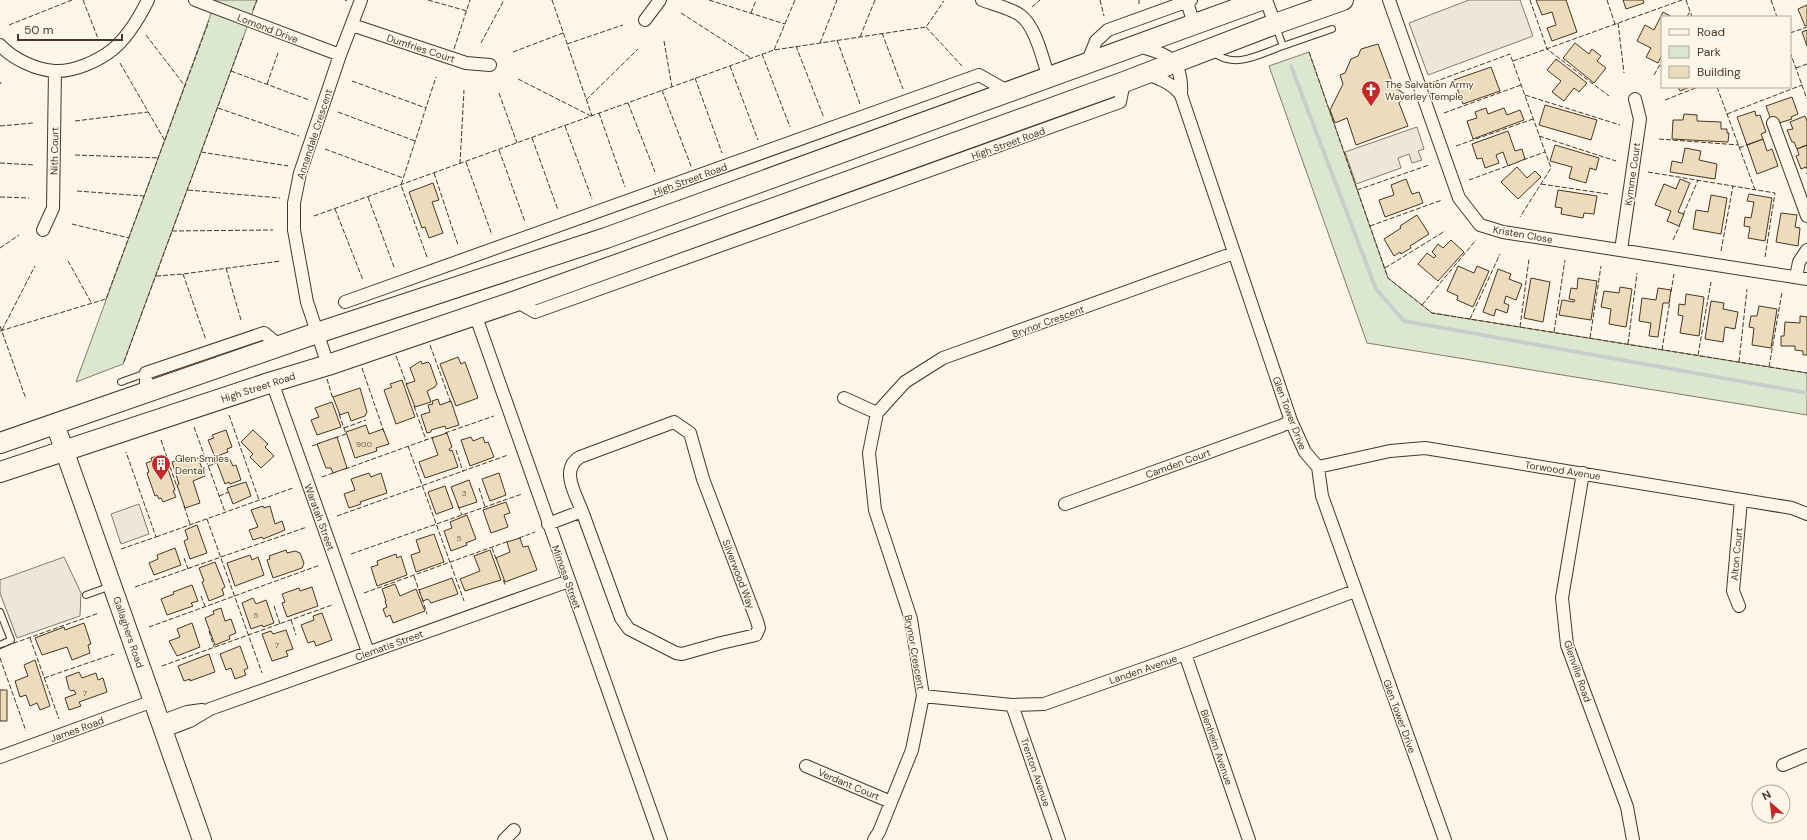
<svg xmlns="http://www.w3.org/2000/svg" width="1807" height="840" font-family="'DM Sans',sans-serif">
<style>
.green{fill:#dce7d0;stroke:#887966}
.parking{fill:#ede7d9;stroke:#887966}
.lines{fill:none;stroke-linecap:round;stroke-linejoin:round}
.stream{stroke:#c9cecd;stroke-width:4}
.building{fill:#ecdcbc;stroke:#4a3520}
.lane-casing{stroke:#4a3520;stroke-width:8}
.street-casing{stroke:#4a3520;stroke-width:14}
.secondary-casing{stroke:#4a3520;stroke-width:20}
.primary-casing{stroke:#4a3520;stroke-width:22}
.lane{stroke:#fbf6e9;stroke-width:6}
.street{stroke:#fbf6e9;stroke-width:12}
.secondary{stroke:#fbf6e9;stroke-width:18}
.primary{stroke:#fbf6e9;stroke-width:20}
.fence{stroke:#4a3520;stroke-width:1;stroke-dasharray:5 2;stroke-linecap:butt}
.labels{text-anchor:middle;stroke-width:3;stroke-linejoin:round;paint-order:stroke}
.number-label{font-size:8px;fill:#725f47}
.street-label{font-size:10px;fill:#4a3520;stroke:#fbf6e9}
.poi-label{font-size:10px;fill:#4a3520;stroke:#fbf6e9;text-anchor:start}
</style>
<rect width="100%" height="100%" fill="#fbf6e9"/>
<path class="green" d="M216 0H257L123 364 76 382Z
M1309 52 1388 278 1432 313 1807 373V415L1367 343 1269 66Z"/>
<path class="parking" d="M1469 0H1520L1533 36 1428 75 1409 23Z
M1417 127 1424 149 1418 151 1422 160 1412 163 1409 154 1398 158 1401 168 1356 184 1345 152Z
M139 504 149 534 121 544 111 514Z
M64 557 81 593 80 616 17 638 0 593V580Z"/>
<g class="lines">
<path class="stream" d="M1291 66 1376 289 1404 321 1807 393"/>
</g>
<path class="building" d="M1536 0H1566L1577 32 1552 41 1547 28 1556 25 1552 12 1542 15Z
M1623 0H1643L1644 3 1626 9Z
M1807 5V25L1805 26 1798 9Z
M1663 12 1672 17H1662V55L1658 63 1646 57 1651 48 1637 41 1645 25 1654 30Z
M1807 30V46L1802 32Z
M1575 43 1589 54 1592 49 1601 56 1597 61 1606 68 1594 83 1563 58Z
M1378 44 1394 87 1405 94 1399 103 1408 126 1356 145 1347 118 1335 123 1330 110 1343 84 1340 75 1345 73 1351 59 1358 56 1361 49Z
M1556 59 1587 83 1579 92 1574 88 1564 101 1552 92 1561 81 1547 70Z
M1491 67 1500 91 1463 104 1454 80Z
M1678 87H1690L1680 91Z
M1792 97 1798 114 1791 117 1792 119 1779 123 1777 118 1771 120 1766 106Z
M1545 105 1597 120 1591 140 1539 125Z
M1486 108 1488 114 1504 108 1507 115 1520 110 1524 120 1473 139 1467 121 1477 118 1475 112Z
M1755 111 1756 116 1760 115 1766 132 1761 134 1763 139 1747 145 1737 117Z
M1684 114 1697 115V121L1721 122V129H1727V133H1729L1728 142 1672 139 1673 120H1683Z
M1805 116 1807 121V145L1797 149 1794 142H1792L1787 130 1793 129 1790 122Z
M1508 131 1515 151 1522 149 1525 159 1508 166 1503 152 1496 155 1499 163 1485 168 1482 158 1477 159 1472 144Z
M1763 139 1767 151 1772 149 1778 166 1757 174 1747 145Z
M1555 145 1599 158 1596 170 1590 168 1586 183 1569 178 1572 167 1550 161Z
M1807 145V169L1806 167 1801 169 1796 156 1799 155 1797 149Z
M1685 148 1701 151 1699 160 1717 164 1715 179 1670 172 1672 161 1682 163Z
M1517 167 1527 178 1535 171 1541 177 1518 199 1501 182Z
M1406 179 1412 194 1419 192 1423 203 1385 217 1379 200 1394 195 1391 185Z
M1680 179 1690 183 1678 212 1684 214 1679 226 1667 221 1671 211 1655 205 1664 184 1676 189Z
M433 183 439 200 432 202 443 233 429 238 425 227 422 228 409 192Z
M1558 190 1597 196 1594 214 1584 213 1583 218 1561 214 1562 208 1555 207Z
M1749 194 1772 198 1765 241 1748 238 1750 227 1744 226 1745 217 1751 218 1754 202 1747 201Z
M1711 195 1727 198 1721 234 1693 229 1696 210 1708 212Z
M1781 213 1797 215 1795 227 1800 228 1798 246 1776 242Z
M1417 215 1429 234 1410 246 1411 248 1401 254 1400 252 1394 256 1384 239 1401 228 1400 226Z
M1451 240 1464 252 1438 281 1418 264 1427 253 1434 258 1436 256 1432 252 1438 244 1443 248Z
M1458 266 1474 273 1477 266 1489 271 1473 307 1457 300 1458 296 1447 291Z
M1498 269 1511 274 1509 279 1522 284 1516 300 1506 296 1504 303 1509 305 1507 313 1496 309 1494 316 1483 312Z
M1531 278 1550 282 1543 322 1524 318Z
M1578 278 1597 281 1591 320 1559 315 1562 300 1574 302 1575 300 1569 299 1571 288 1577 289Z
M1620 287 1632 289 1626 327 1609 324 1611 309 1601 307 1604 291 1619 293Z
M1658 288 1671 290 1669 303H1663L1658 337 1649 336 1651 323 1639 321 1642 298 1656 300Z
M1686 294 1704 297 1699 336 1680 333 1683 316 1678 315 1679 304 1685 305Z
M1711 301 1724 303 1723 309 1738 312 1735 329 1725 327 1723 342 1705 339Z
M1759 306 1777 309 1771 348 1752 345 1754 328 1749 327 1751 316H1757Z
M1800 316 1807 317V355H1803V351L1795 350V346H1781V336H1784L1785 322 1800 323Z
M458 357 461 364 465 362 478 398 456 406 440 364Z
M421 361 422 364 428 362 430 364 437 384 435 387 427 391 431 402 415 407 406 384 415 381 410 368Z
M402 380 415 417 396 424 384 390 392 387 390 384Z
M360 388 367 412 365 416 351 421 348 412 340 415 333 397Z
M438 399 440 405 451 401 459 425 446 429 445 426 431 430V432L427 433 421 415 430 412 428 405 433 404 432 401Z
M332 402 341 427 317 435 311 420 319 417 315 408Z
M366 425 369 434 383 429 389 444 376 448 377 451 355 458 346 432Z
M226 430 232 447 227 449 228 452 215 457 208 440 214 438 212 435Z
M253 430 268 444 265 447 274 456 261 468 250 457 253 454 241 442Z
M447 433 452 447 449 449 450 451 452 450 458 467 425 478 419 462 438 455 432 438Z
M337 437 347 468 333 473 331 468H326L317 444Z
M471 437 473 441 483 437 485 443 488 442 494 457 470 466 461 440Z
M157 456 158 459 164 457 175 490 173 491 176 497 163 502 161 498 159 499 157 495 155 496 147 473 149 472 146 463 152 461 151 458Z
M198 458 205 476 193 481 200 503 185 508 177 485 179 484 172 462 182 459 183 463Z
M229 458 233 466 236 465 241 480 230 484 229 482 225 484 217 463Z
M369 473 371 477 381 473 387 493 360 502 361 504 349 508 344 494 355 490 351 479Z
M499 473 506 495 490 501 482 479Z
M469 480 477 502 459 508 451 487Z
M246 482 251 496 233 504 227 488Z
M445 486 453 508 436 514 428 492Z
M506 502 510 513 504 515 508 527 491 533 483 510Z
M263 506 264 508 270 506 275 524 282 521 285 530 263 539 262 537 253 540 249 530 258 527 251 510Z
M467 515 476 539 466 543 467 545 451 551 444 531 452 528 450 522Z
M197 525 207 553 190 559 184 541 188 539 185 530Z
M434 534 444 562 416 572 411 555 420 552 416 540Z
M520 538 523 547 528 546 537 570 505 582 496 558 510 552 507 542Z
M175 548 181 565 154 575 149 563 158 559 157 555Z
M286 550 287 553 295 551 300 553 304 563 302 568 273 578 267 560 270 559 269 556Z
M490 550 501 580 465 591 460 579 480 571 474 556Z
M396 554 397 558 401 556 407 575 377 586 371 567 378 565 377 561Z
M250 555 252 560 258 557 264 575 235 586 227 563Z
M215 562 225 587 222 589 224 595 209 601 202 582 204 581 199 568Z
M452 578 458 594 431 603 428 599 423 601 419 590Z
M395 584 400 596 416 589 425 611 393 623 390 615 386 617 383 609 387 607 385 601H386L382 589Z
M192 585 198 601 191 603 193 606 167 615 161 599 174 594 173 592Z
M312 587 318 606 287 617 282 603 285 602 282 594 299 588 300 591Z
M253 598 256 604 266 600 274 623 263 627 262 625 251 629 242 603Z
M221 608 225 621 231 619 236 633 229 636 230 639 215 645 205 618 214 614 213 611Z
M322 613 332 640 316 646 314 641 308 643 301 625 314 620 313 616Z
M84 623 91 644 88 645 90 653 72 660 67 647 42 655 35 638 64 627 65 630Z
M192 623 200 647 177 656 169 641 180 637 177 629Z
M286 630 293 649 286 651 288 656 272 661 262 634 271 631 273 634Z
M240 646 248 668 244 670 246 675 235 679 231 668 226 670 220 654Z
M209 654 215 672 190 681V679L184 681 178 666Z
M35 660 50 706 40 710 37 703 30 706 26 695 20 697 15 681 28 676 24 665Z
M79 672 82 678 96 673 98 680 103 678 107 692 79 702 81 706 69 710 65 698 76 694 74 690 71 691 69 689 66 677Z
M0 690H7V721H0Z"/>
<g class="lines">
<g class="lane-casing">
<path id="lane" d="M1276 27 1283 46 1332 29
M1213 52C1234 70 1260 54 1283 46
M121 382 146 373
M86 595 111 586
M0 612 11 640 0 645"/>
</g>
<g class="street-casing">
<path id="street" d="M195 0 340 55
M982 0C993 4 1012 9 1020 15 1036 26 1043 61 1049 78
M1266 0 1275 24
M1389 0 1459 198 1480 225 1503 232 1807 279
M1187 2 1194 24
M645 20 660 0
M352 25 466 63 490 65
M0 45C13 59 36 70 55 71 74 72 98 61 112 50 128 37 139 18 148 0
M1138 46C1170 55 1183 60 1181 95
M1087 63 1096 41 1108 30 1191 0
M1147 74C1160 79 1172 83 1181 95L1291 421 1305 452 1318 467 1322 496 1445 840
M1773 123 1807 216
M43 230 53 208 55 71
M1621 250 1640 119 1635 99
M1796 277 1799 262 1807 250
M516 301 535 312 1120 102 1124 82
M345 302 979 75 1009 92
M475 314 661 840
M328 365 307 302 294 230V203L300 173 340 55 361 0
M272 382 368 652
M146 392V373L264 333 280 346
M844 398 877 413
M1318 467 1390 451 1425 448 1792 508 1807 514
M1583 473 1562 598 1567 645 1627 807 1633 840
M1065 504 1281 426 1291 421
M548 524 582 511C575 493 560 469 580 457L674 422 690 433 703 479 757 621 759 628 756 635 721 643 682 654 676 653 629 629 621 618 582 511
M1739 606 1733 591 1741 500
M1185 654 1249 840
M923 696 1012 705 1044 704 1185 654 1355 591
M1012 705 1059 840
M160 722 187 712 202 710
M164 731 190 721 210 709 569 581
M0 757 153 701
M1783 765 1807 755
M806 766 891 802
M504 840 514 830
M874 840 879 832 912 750 923 696 911 619 875 510 869 453 877 413 905 382 943 358 1234 253"/>
</g>
<g class="secondary-casing">
<path id="secondary" d="M55 424 202 840"/>
</g>
<g class="primary-casing">
<path id="primary" d="M0 443 317 333 606 238 1261 0
M0 472 272 382 328 365 516 301 1124 82 1275 24 1343 0"/>
</g>
<use href="#lane" class="lane"/>
<use href="#street" class="street"/>
<use href="#secondary" class="secondary"/>
<use href="#primary" class="primary"/>
<path class="fence" d="M83 0 99 41
M345 0 347 1
M428 0 467 11
M552 0 592 116
M709 0 785 24
M1100 0 1104 16
M1139 0V4
M1530 0 1547 49 1609 96
M1607 0 1615 24
M1686 0 1692 17
M1771 0 1777 17
M1032 7 1040 0
M253 10 257 0
M681 13 751 58
M751 13 756 0
M1687 17 1690 11
M1618 23 1624 73
M9 25 72 0
M926 27 962 66
M882 33 903 89
M1790 33 1807 27
M146 35 185 86
M860 37 875 0
M837 40 860 104
M664 41 672 87
M481 43 504 0
M820 43 837 0
M567 44 623 25
M796 46 824 118
M454 49 470 0
M774 50 795 0
M513 52 563 33
M1309 52 1388 278 1432 313 1807 373
M1790 52 1807 99
M762 54 790 127
M1513 61 1682 0
M120 63 165 141
M730 66 758 140
M1796 68 1807 64
M231 71 309 100
M1654 75 1662 61
M695 78 722 153
M518 79 591 116
M352 81 426 108
M1434 82 1510 54 1551 168 1520 217
M0 84 1 82
M267 84 278 53
M1717 87 1755 190
M662 90 691 166
M499 93 517 143
M1525 95 1620 125
M586 100 638 49
M1665 100 1698 87
M628 103 655 172
M218 108 299 136
M338 112 415 141
M599 113 625 187
M1444 113 1521 85
M1727 114 1802 85
M75 121 148 112
M0 126 33 123
M565 126 592 199
M1539 136 1616 161
M532 138 558 210
M1659 139 1739 145
M1456 146 1533 119
M1739 148 1749 144
M325 149 403 178
M499 150 525 222
M201 152 288 166
M75 155 159 158
M1523 160 1545 152
M466 162 492 235
M0 163 35 165
M460 164 464 90
M1648 172 1775 193 1765 257
M434 173 458 245
M1806 174 1807 173
M1469 180 1510 165
M1541 184 1608 194
M188 190 280 198
M1357 190 1429 165
M77 191 144 196
M0 197 29 198
M368 197 394 267
M335 209 363 280
M1683 215 1698 180
M314 216 774 50 926 27 944 1
M72 224 129 238
M1370 226 1442 200
M172 231 273 230
M1673 240 1680 225
M0 248 19 235
M1721 251 1733 186
M427 257 401 185 436 77
M68 261 92 304
M226 268 241 320
M1385 268 1445 231
M183 274 206 340
M156 276 183 274 281 261
M1671 292 1674 274
M1422 305 1476 240
M1470 319 1500 254
M0 326 26 399
M1520 327 1529 259
M2 330 35 266
M0 331 106 299 209 21
M1554 332 1565 260
M1590 338 1601 266
M1628 344 1637 273
M430 345 451 403
M1662 350 1670 300
M1698 355 1711 282
M396 356 407 385
M124 362 243 38
M1739 362 1747 289
M1769 367 1782 292
M362 368 384 432
M327 379 333 399
M414 406 426 440
M339 414 346 434
M229 415 259 500
M194 427 225 512
M344 428 366 420
M445 433 494 416
M335 438 346 434
M161 440 177 487
M312 446 320 443
M408 446 464 601
M456 450 463 472
M208 466 217 463
M345 469 434 437
M322 477 336 472
M479 488 485 507
M219 496 229 492
M184 506 190 524
M458 506 462 515
M337 516 508 455
M207 519 262 673
M156 537 293 488
M519 538 535 532
M492 548 497 561
M121 549 156 537 126 452
M351 554 522 494
M184 558 188 569
M414 576 420 593
M503 580 506 586
M135 587 307 527
M364 593 509 541
M201 596 205 606
M422 598 427 614
M274 606 280 624
M291 620 296 635
M149 627 320 565
M209 631 214 647
M30 638 59 719
M0 648 99 613
M0 658 26 731
M162 666 332 605
M44 678 114 654"/>
</g>
<defs>
<g id="church-pin" transform="scale(1)"><path d="M0 17L-7.5 6A9.5 9.5 0 1 1 7.5 6Z" fill="#c62828" stroke="#fbf6e9"/><path d="M-1.2-6h2.4v3.5h3.3v2.4h-3.3V6h-2.4V-.1h-3.3v-2.4h3.3Z" fill="#fff"/></g>
<g id="building-pin" transform="scale(1)"><path d="M0 17L-7.5 6A9.5 9.5 0 1 1 7.5 6Z" fill="#c62828" stroke="#fbf6e9"/><path d="M-4-6H4V6H1V3H-1V6H-4ZM-2.5-4.3h1.7v1.8h-1.7ZM.8-4.3h1.7v1.8H.8ZM-2.5-1h1.7V.8h-1.7ZM.8-1h1.7V.8H.8Z" fill="#fff"/></g>
</defs>
<g fill-rule="evenodd">
<use href="#church-pin" x="1371" y="90"/>
<use href="#building-pin" x="161" y="464"/>
</g>
<g class="labels">
<g class="number-label">
<text x="364" y="447">900</text>
<text x="464" y="496">3</text>
<text x="459" y="541">5</text>
<text x="256" y="618">5</text>
<text x="277" y="648">7</text>
<text x="85" y="696">7</text>
</g>
<g class="street-label">
<text transform="translate(268 28) rotate(21)" y="4">Lomond Drive</text>
<text transform="translate(421 48) rotate(18)" y="4">Dumfries Court</text>
<text transform="translate(314 134) rotate(-72)" y="4">Annandale Crescent</text>
<text transform="translate(1008 143) rotate(-20)" y="4">High Street Road</text>
<text transform="translate(54 151) rotate(-89)" y="4">Nith Court</text>
<text transform="translate(1632 174) rotate(-82)" y="4">Kymme Court</text>
<text transform="translate(690 179) rotate(-20)" y="4">High Street Road</text>
<text transform="translate(1523 234) rotate(10)" y="4">Kristen Close</text>
<text transform="translate(1048 321) rotate(-20)" y="4">Brynor Crescent</text>
<text transform="translate(258 387) rotate(-18)" y="4">High Street Road</text>
<text transform="translate(1290 413) rotate(69)" y="4">Glen Tower Drive</text>
<text transform="translate(1178 463) rotate(-20)" y="4">Camden Court</text>
<text transform="translate(1563 470) rotate(9)" y="4">Torwood Avenue</text>
<text transform="translate(320 517) rotate(70)" y="4">Waratah Street</text>
<text transform="translate(1736 554) rotate(-85)" y="4">Alton Court</text>
<text transform="translate(739 574) rotate(69)" y="4">Silverwood Way</text>
<text transform="translate(567 577) rotate(70)" y="4">Mimosa Street</text>
<text transform="translate(129 632) rotate(71)" y="4">Gallaghers Road</text>
<text transform="translate(389 645) rotate(-20)" y="4">Clematis Street</text>
<text transform="translate(915 652) rotate(80)" y="4">Brynor Crescent</text>
<text transform="translate(1143 669) rotate(-19)" y="4">Landen Avenue</text>
<text transform="translate(1578 671) rotate(71)" y="4">Glenville Road</text>
<text transform="translate(1400 716) rotate(70)" y="4">Glen Tower Drive</text>
<text transform="translate(77 729) rotate(-20)" y="4">James Road</text>
<text transform="translate(1217 747) rotate(71)" y="4">Blenheim Avenue</text>
<text transform="translate(1036 772) rotate(71)" y="4">Trenton Avenue</text>
<text transform="translate(849 784) rotate(23)" y="4">Verdant Court</text>
</g>
<g class="poi-label">
<text x="1385" y="88">The Salvation Army<tspan x="1385" dy="12">Waverley Temple</tspan></text>
<text x="175" y="462">Glen Smiles<tspan x="175" dy="12">Dental</tspan></text>
</g>
</g>
<rect x="1661" y="16" width="130" height="72" fill="#fbf6e9" stroke="#b4a999"/>
<rect x="1669" y="29" width="20" height="6" fill="#fbf6e9" stroke="#b4a999"/>
<text x="1697" y="36" font-size="12" fill="#4a3520">Road</text>
<rect x="1669" y="46" width="20" height="12" fill="#dce7d0" stroke="#b4a999"/>
<text x="1697" y="56" font-size="12" fill="#4a3520">Park</text>
<rect x="1669" y="66" width="20" height="12" fill="#ecdcbc" stroke="#b4a999"/>
<text x="1697" y="76" font-size="12" fill="#4a3520">Building</text>
<g transform="translate(1771 804) rotate(332)"><circle r="19" fill="#fbf6e9" stroke="#b4a999"/>
<path d="M0-3L7 15L0 10L-7 15Z" fill="#c62828"/>
<text y="-6" font-size="11" font-weight="bold" text-anchor="middle" fill="#4a3520">N</text>
</g>
<path d="M18 34v6h104v-6" fill="none" stroke="#4a3520" stroke-width="2"/>
<text x="24" y="34" font-size="12" fill="#4a3520" stroke="#fbf6e9" stroke-width="3" paint-order="stroke">50 m</text>
</svg>
